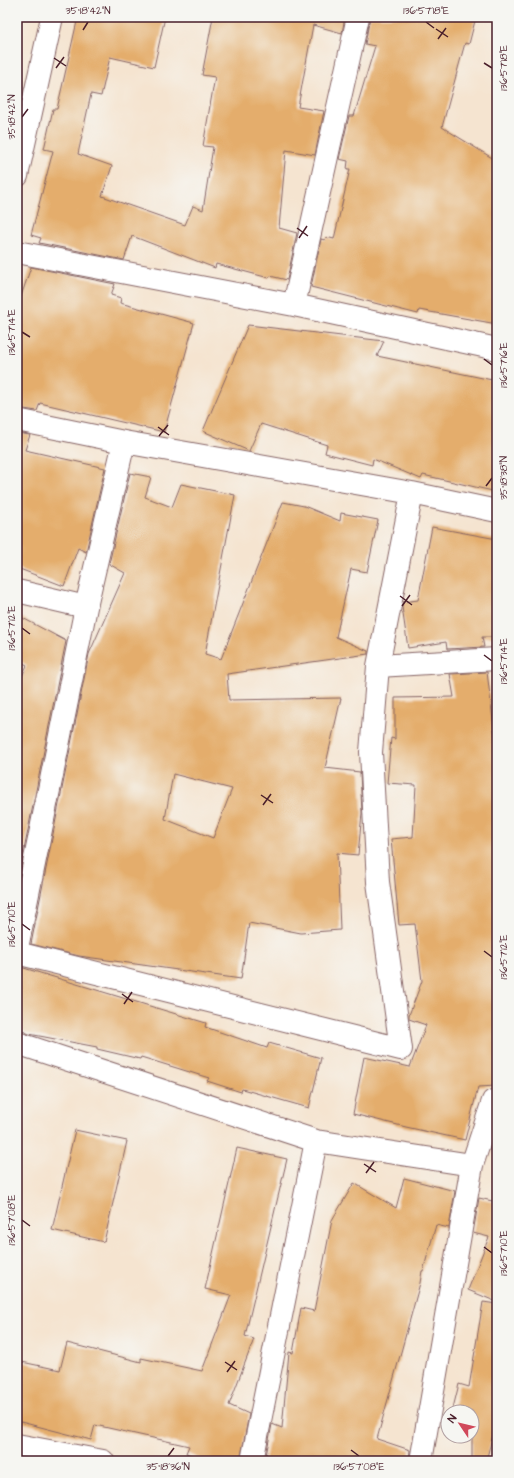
<svg xmlns="http://www.w3.org/2000/svg" width="514" height="1478" font-family="'Architects Daughter',sans-serif">
<style>
.building{fill:#e4ad6c;fill-rule:evenodd}
.lines{fill:none;stroke-linecap:round;stroke-linejoin:round}
.street-casing{stroke:#866465;stroke-width:24}
.street{stroke:#fff;stroke-width:22}
.ticks{fill:none;stroke:#4a1f2b;stroke-width:1.5}
.neatline{fill:none;stroke:#4a1f2b;stroke-width:1.5}
.ticks-label{font-size:10px;text-anchor:middle;fill:#4a1f2b}
</style>
<rect width="100%" height="100%" fill="#f6f6f2"/>
<filter id="ink" filterUnits="userSpaceOnUse"><feTurbulence type="fractalNoise" baseFrequency=".025" numOctaves="2"/><feDisplacementMap in="SourceGraphic" scale="8" xChannelSelector="R" yChannelSelector="G"/><feConvolveMatrix kernelMatrix="1 2 1 2 8 2 1 2 1" color-interpolation-filters="sRGB"/></filter>
<filter id="wash" filterUnits="userSpaceOnUse"><feTurbulence type="fractalNoise" baseFrequency=".012" numOctaves="4" result="noise"/><feDisplacementMap in="SourceGraphic" scale="16" xChannelSelector="R" yChannelSelector="G"/><feGaussianBlur stdDeviation="0.9" result="paint"/><feColorMatrix in="noise" values="0 0 0 0 0 0 0 0 0 0 0 0 0 0 0 0 0 1.4 0 .05"/><feComposite in="paint" operator="in"/></filter>
<g filter="url(#wash)">
<rect width="100%" height="100%" fill="#f5e4d0"/>
<g id="blocks">
<path class="building" d="M78 17H165L154 67 110 57 101 96 91 94 78 154 112 166 102 196 185 225 193 206 203 210 213 147 203 146 215 77 202 75 213 17H345L342 33 313 25 298 107 324 111 315 155 286 150 279 228 297 233 287 280 270 276 269 278 216 264 215 268 132 236 124 260 39 243 41 238 31 235 53 151 44 149 53 109H57Z
M370 17H476L469 44 465 43 442 127 497 161V324L419 310 418 314 311 287 321 239 325 240 326 237 334 239 350 169H347L348 161 339 159 349 116H354L375 46 365 44Z
M31 267 115 284 111 295 121 298 120 303 194 323 164 432 40 403 37 411 17 408V308Z
M248 325 384 341 377 356 497 381V492L423 475 421 479 373 459 372 465 325 453 327 445 261 424 249 451 203 431Z
M17 433 30 435 25 450 105 468 86 552 78 548 64 586 17 568Z
M130 473 151 477 145 497 172 507 181 484 235 495 205 654 221 659 283 502 304 506 340 521 341 513 378 520 367 572 351 569 336 637 368 651V654L227 674 229 700 341 698 325 768 360 772 362 813 358 855 337 853 340 930 301 933 249 923 241 979 79 956 31 944 89 654 125 573 109 564ZM173 774 232 789 213 838 165 819Z
M432 527 497 539V637H482L484 647 447 649 446 642 408 648 402 607 403 602 418 600Z
M17 615 66 641 17 885V688L27 665 17 660Z
M487 672 497 753V1086L478 1087 465 1140 406 1127 353 1114 364 1057 410 1067 426 1025 409 1019V1015L422 981 415 924 399 925 391 839 413 837 416 785 387 783 391 738 395 739V698L454 697 450 674Z
M17 966 206 1023 205 1027 267 1048 269 1043 321 1058 309 1108 242 1089 241 1092 207 1081 209 1078 141 1057 140 1059 97 1049V1047L29 1034 17 1028Z
M75 1130 127 1141 104 1242 52 1230Z
M237 1148 287 1159 245 1336 254 1339 229 1405 249 1414 240 1461H205L186 1453 189 1446 95 1425 91 1440 17 1421V1361L60 1370 67 1343 141 1362V1358L202 1371 231 1295 205 1289Z
M404 1178 455 1191 449 1228 436 1225 423 1271H422L420 1283 377 1439 410 1450 409 1461H265L272 1424 282 1428 289 1352 293 1353 301 1308 314 1311 332 1220 354 1183 396 1208Z
M479 1198 497 1202V1302L468 1290 489 1237 473 1233Z
M483 1302 497 1304V1419L486 1461H472V1412H452L459 1384 469 1387Z"/>
</g>
</g>
<g filter="url(#ink)">
<use href="#blocks" fill-opacity="0" stroke="#866465" stroke-width="1"/>
<g class="lines">
<g class="street-casing">
<path id="street" d="M17 176 52 17
M17 252 294 305 497 349
M294 305 358 17
M17 420 124 442 412 493 497 511
M17 591 86 607
M378 666 497 659
M17 948 86 607 124 442
M17 953 401 1049 378 882 371 752 378 666 412 493
M17 1043 316 1141 472 1165
M17 1445 103 1461
M252 1461 316 1141
M421 1461 472 1165 493 1101 497 1102"/>
</g>
<use href="#street" class="street"/>
</g>
</g>
<path class="ticks" d="M426 22 434 28M436 29 448 37M83 30 88 22M438 39 446 28M54 58 66 66M484 63 492 68M56 68 64 57M22 117 28 109M297 228 308 236M299 238 307 226M22 332 30 337M484 359 492 365M158 427 169 435M159 436 168 425M486 486 492 478M400 596 412 605M402 606 410 595M22 628 30 634M484 655 492 661M261 795 273 803M263 805 271 794M22 924 30 930M484 951 492 957M122 994 133 1002M124 1004 132 992M364 1164 376 1172M366 1173 374 1162M22 1220 30 1226M484 1247 492 1253M225 1362 237 1370M227 1372 235 1361M351 1450 359 1456M168 1456 174 1448"/>
<rect width="514" height="1478" fill="none" stroke="#f6f6f2" stroke-width="44"/>
<g transform="translate(460 1424) rotate(305)"><circle r="19" fill="#f6f6f2" stroke="#b1a0a2"/>
<path d="M0-3L7 15L0 10L-7 15Z" fill="#d1495b"/>
<text y="-6" font-size="11" font-weight="bold" text-anchor="middle" fill="#4a1f2b">N</text>
</g>
<rect x="22" y="22" width="470" height="1434" class="neatline"/>
<g class="ticks-label">
<text x="88" y="14">35°18'42"N</text>
<text x="426" y="14">136°57'18"E</text>
<text transform="translate(503 68) rotate(-90)" y="4">136°57'18"E</text>
<text transform="translate(11 117) rotate(-90)" y="4">35°18'42"N</text>
<text transform="translate(11 332) rotate(-90)" y="4">136°57'14"E</text>
<text transform="translate(503 365) rotate(-90)" y="4">136°57'16"E</text>
<text transform="translate(503 478) rotate(-90)" y="4">35°18'38"N</text>
<text transform="translate(11 628) rotate(-90)" y="4">136°57'12"E</text>
<text transform="translate(503 661) rotate(-90)" y="4">136°57'14"E</text>
<text transform="translate(11 924) rotate(-90)" y="4">136°57'10"E</text>
<text transform="translate(503 957) rotate(-90)" y="4">136°57'12"E</text>
<text transform="translate(11 1220) rotate(-90)" y="4">136°57'08"E</text>
<text transform="translate(503 1253) rotate(-90)" y="4">136°57'10"E</text>
<text x="168" y="1470">35°18'36"N</text>
<text x="359" y="1470">136°57'08"E</text>
</g>
</svg>
